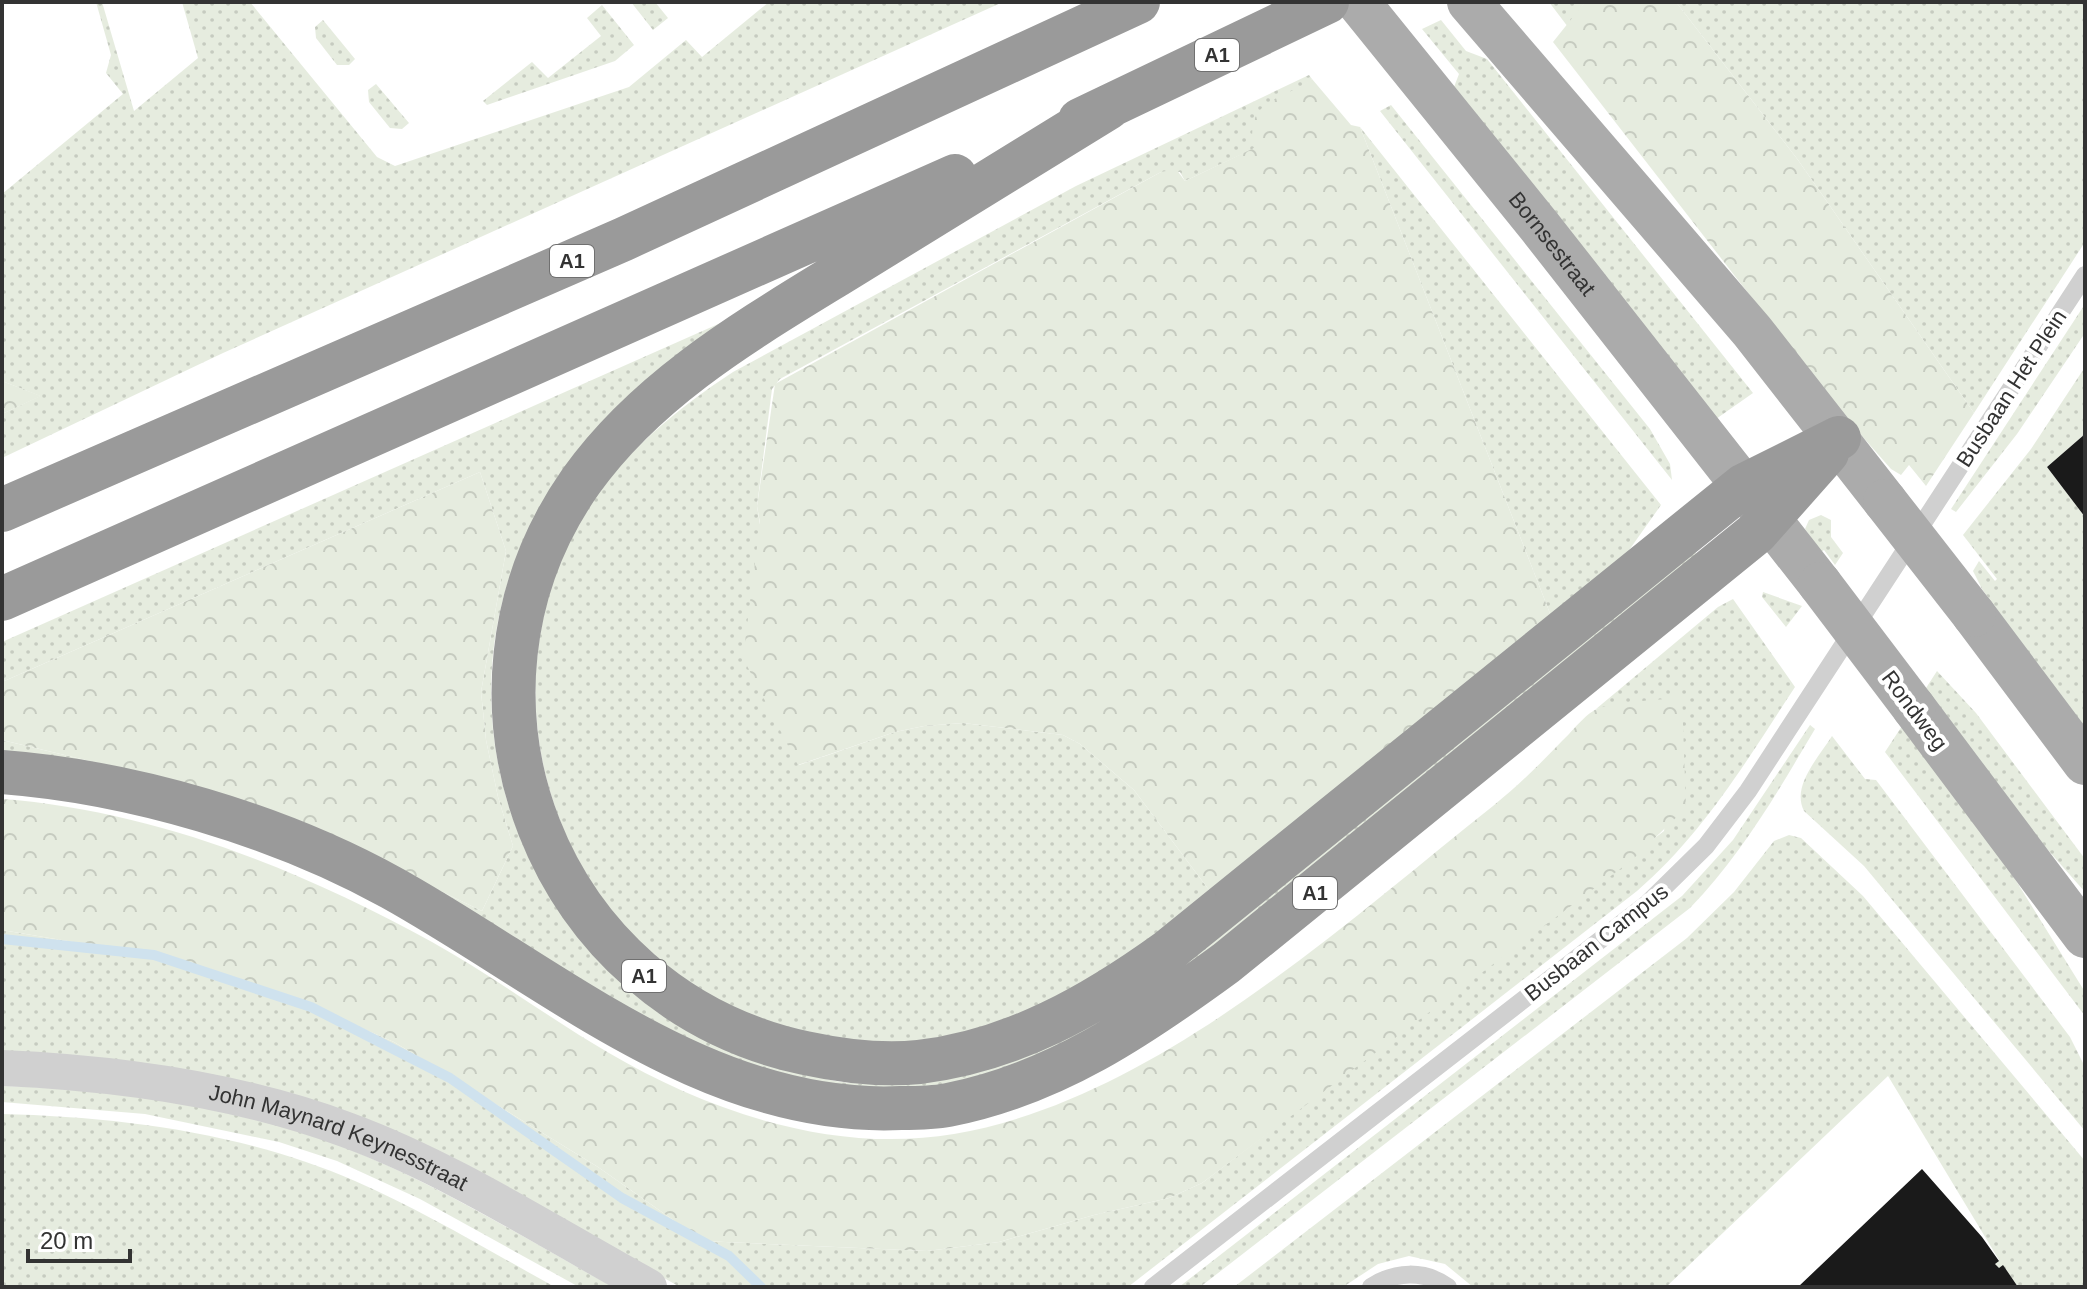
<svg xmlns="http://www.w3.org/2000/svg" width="2087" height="1289" font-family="Helvetica,sans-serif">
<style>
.grass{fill:url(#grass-dots)}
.forest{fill:url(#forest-crowns)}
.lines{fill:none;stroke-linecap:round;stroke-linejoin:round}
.stream{stroke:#cfe2ee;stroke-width:10}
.building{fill:#1a1a1a}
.service{stroke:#d0d0d0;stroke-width:18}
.minor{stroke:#d0d0d0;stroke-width:36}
.primary{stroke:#ababab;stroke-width:44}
.motorway{stroke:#9a9a9a;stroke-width:44}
.primary-bridge{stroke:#ababab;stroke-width:44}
.labels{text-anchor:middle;stroke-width:8;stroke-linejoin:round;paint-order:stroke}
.shield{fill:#fff;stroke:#707070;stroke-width:2}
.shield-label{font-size:20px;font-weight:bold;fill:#333}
.street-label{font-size:22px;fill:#333;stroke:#fff}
</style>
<defs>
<pattern id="grass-dots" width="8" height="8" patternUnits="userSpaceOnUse" patternTransform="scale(2)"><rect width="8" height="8" fill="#e6ecdf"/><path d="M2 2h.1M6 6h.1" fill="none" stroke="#c6cbc0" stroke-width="1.8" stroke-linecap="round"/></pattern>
<pattern id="forest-crowns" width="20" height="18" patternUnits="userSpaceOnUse" patternTransform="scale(2)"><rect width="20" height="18" fill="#e6ecdf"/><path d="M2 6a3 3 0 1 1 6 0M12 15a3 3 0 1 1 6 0" fill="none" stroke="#c6cbc0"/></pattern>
</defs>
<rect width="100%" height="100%" fill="#fff"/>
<path class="grass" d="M96 2H102L134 111 198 58 182 2H250L377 157 395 166 629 87 686 40 702 57 769 2H1003L223 353 2 458V414L40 396 2 381V194L123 94 106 73 111 55Z
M631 2H655L668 18 653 30Z
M1549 2H1585L1568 27Z
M1676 2H2085V242L1974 413 1798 160Z
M602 5 634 45 615 61 487 105 483 101 532 62 548 78 601 36 587 18Z
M323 20 355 59 349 65H337L316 38 315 27Z
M1441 20 1466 51 1487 59 1753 393 1716 419 1454 87 1459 74 1422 29Z
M1309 75 1312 79 1309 82C1278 101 1246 106 1255 148L1185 181 1180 172H1161L780 379 772 389 757 506 799 765 895 732 924 726 963 723 1063 735 1080 744 1134 790 1212 894C1148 942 1065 1008 986 1027 942 1038 894 1047 849 1042 610 1016 469 764 567 546 601 471 666 416 733 372L1076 186Z
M376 84 409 123 402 129 390 128 369 102 368 90Z
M1391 105 1650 429 1670 464 1672 480 1380 111Z
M1360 127 1661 505 1627 553 1551 616Z
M2085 304V333L2017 434 1956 512 1951 509Z
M734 317C680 365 617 413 567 466 553 481 542 505 532 524 417 746 557 1023 799 1073 816 1076 834 1082 852 1083 957 1090 1045 1054 1133 1000L1695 552 1701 561 1208 960 1005 1077 873 1097 700 1056 450 909 2 760V740L148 775 305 826 482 911 513 846 498 797 486 740 481 692 506 551 480 472 2 682V642Z
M2085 367V434L2047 467 2085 517V733L1982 589 1973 571 1979 561 1995 581 1997 579 1963 535 2031 449Z
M1821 515 1831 520V537L1843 553 1835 565 1824 550 1821 552 1805 529 1809 520Z
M1763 592 1802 606 1786 627 1762 597Z
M1733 599 1795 687C1747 760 1704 833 1637 891L1128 1287H680L428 1146 2 1052V930L139 953 282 994 394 1042 598 1167 703 1241 927 1251 999 1242 1094 1215 1169 1198 1202 1183 1664 831 1682 698 1596 709 1718 607Z
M1937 671 1976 713 2085 859V892L2032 832 1926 688Z
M1810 725 1815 729C1777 793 1742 854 1690 908L1200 1287H1179L1682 896 1733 840Z
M1902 726 2002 858 2085 992V1016L1885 752Z
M1832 736 1865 779 1876 780 2070 1037 2085 1067V1131L1864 866 1804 811C1791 786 1819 757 1832 736Z
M1789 835 1801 838 1863 896 2085 1161V1287H2018L2003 1266 1999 1268 1995 1264 1999 1260 1888 1076 1666 1287H1473L1445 1264 1409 1256 1378 1264 1343 1287H1234L1687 938 1734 892 1774 841Z
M2 1086C118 1089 240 1104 349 1149 441 1186 526 1239 613 1287H579L420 1199 337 1161 279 1142 145 1114 2 1102Z
M2 1114C121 1117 245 1133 355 1181 424 1211 489 1251 555 1287H2Z"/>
<path class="forest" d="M1585 2H1676L1798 160 1974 413 1926 486 1909 465 1901 475 1891 469 1839 410 1553 42Z
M1312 79 1351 125 1360 127 1551 616 1212 894 1134 790 1080 744 1063 735 963 723 924 726 895 732 798 765 743 658 760 523 757 506 775 384 1161 172 1176 169 1185 181 1254 148C1243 98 1285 100 1312 79Z
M2 381 41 396 2 414Z
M480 472 506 551 481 692 486 740 498 797 513 846 482 911 305 826 148 775 2 740V682Z
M1682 697 1686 808 1632 860 1202 1183 1169 1198 1094 1215 999 1242 927 1251 703 1241 598 1167 394 1042 282 994 139 953 2 930V799C152 810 302 870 432 942 493 976 549 1018 609 1053 711 1113 835 1154 954 1134 1153 1100 1339 928 1493 806 1518 786 1540 764 1562 741 1572 732 1585 714 1597 709 1613 702 1662 700 1682 697Z"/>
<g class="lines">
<path class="stream" d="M2 939 154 955 311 1007 450 1078 622 1198 729 1256 761 1287"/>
</g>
<path class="building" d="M2085 434V517L2047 467Z
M1922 1169 1982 1237 1999 1261 1995 1264 1999 1268 2003 1265 2018 1287H1798Z"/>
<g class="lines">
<path class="service" d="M1153 1287 1648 903 1706 846 1748 791 2085 275
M1371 1287C1395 1271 1424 1270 1448 1287"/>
<path class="minor" id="s1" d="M2 1068C119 1073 237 1089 347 1130 451 1168 552 1234 649 1287"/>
<g class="primary">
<path id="s2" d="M1358 2 1540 227 1820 584"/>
<path d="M1469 2 1752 331 1885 501"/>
<path d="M1974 615 2085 763"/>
<path d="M1914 708 2085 936"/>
</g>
<path class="motorway" d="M1108 108C1025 159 942 210 858 262 758 324 651 383 581 481 429 697 547 998 805 1053 842 1061 881 1066 919 1062 1013 1051 1093 1005 1168 951L1743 486 1839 438
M1080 120 1327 2
M2 510 624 239 1138 2
M2 599 955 176
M2 772C132 782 278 825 392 888 552 977 708 1117 901 1108 917 1108 933 1108 948 1105 1055 1084 1140 1026 1226 963L1756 533 1827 453"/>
<path class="primary-bridge" d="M1885 501 1974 615
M1820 584 1914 708"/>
</g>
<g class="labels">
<g class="shield">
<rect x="1195" y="39" width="44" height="32" rx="6"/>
<rect x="550" y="245" width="44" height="32" rx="6"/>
<rect x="1293" y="877" width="44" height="32" rx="6"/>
<rect x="622" y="960" width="44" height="32" rx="6"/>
</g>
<g class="shield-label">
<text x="1217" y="62">A1</text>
<text x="572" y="268">A1</text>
<text x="1315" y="900">A1</text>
<text x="644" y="983">A1</text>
</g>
<g class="street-label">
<text dy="8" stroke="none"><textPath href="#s2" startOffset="310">Bornsestraat</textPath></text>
<text transform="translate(2011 388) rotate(-57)" y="8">Busbaan Het Plein</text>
<text transform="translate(1915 710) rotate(53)" y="8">Rondweg</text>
<text transform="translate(1596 942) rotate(-38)" y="8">Busbaan Campus</text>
<text dy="8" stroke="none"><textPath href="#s1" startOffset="346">John Maynard Keynesstraat</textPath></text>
</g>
</g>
<rect width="2087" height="1289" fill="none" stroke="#333333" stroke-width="8"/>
<path d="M28 1249v12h102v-12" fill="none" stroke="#333333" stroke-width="4"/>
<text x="40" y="1249" font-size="24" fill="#333333" stroke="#ffffff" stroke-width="6" paint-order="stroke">20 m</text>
</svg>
